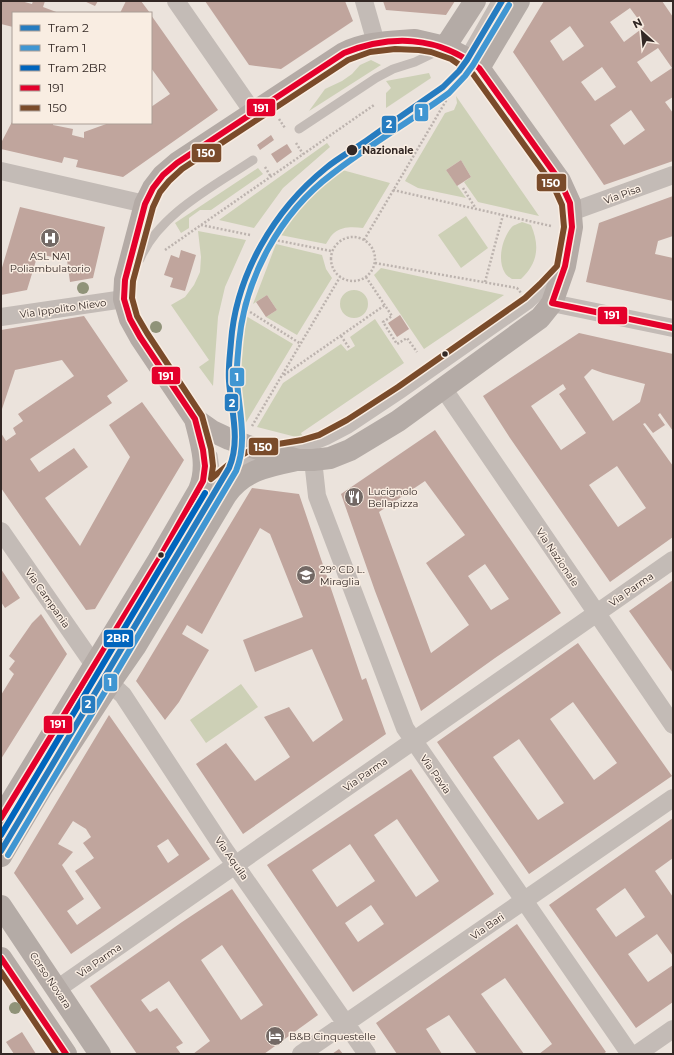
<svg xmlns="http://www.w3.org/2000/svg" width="674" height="1055" font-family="Montserrat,sans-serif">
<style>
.green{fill:#cdd0b6}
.building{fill:#c0a59d;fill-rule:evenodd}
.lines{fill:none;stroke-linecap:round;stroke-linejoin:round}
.path{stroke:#bcb3ae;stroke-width:2.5;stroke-dasharray:2 2;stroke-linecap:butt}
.service{stroke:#c3bbb6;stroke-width:9}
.minor{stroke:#c3bbb6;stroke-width:18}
.secondary{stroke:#b4aba6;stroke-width:22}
.bus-1-casing{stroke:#f9ede2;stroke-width:9}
.bus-2-casing{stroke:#f9ede2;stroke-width:9}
.bus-1{stroke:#e4002b;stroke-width:6}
.bus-2{stroke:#7a4b2a;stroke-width:6}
.tram-1-casing{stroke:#f9ede2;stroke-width:9}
.tram-2-casing{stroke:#f9ede2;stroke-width:9}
.tram-3-casing{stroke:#f9ede2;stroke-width:9}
.tram-1{stroke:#267cc0;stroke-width:6}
.tram-2{stroke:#4096d2;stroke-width:6}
.tram-3{stroke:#0065bd;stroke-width:6}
.tree{fill:#909379}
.stop-dot{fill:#332825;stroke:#f9ede2;stroke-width:1.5}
.labels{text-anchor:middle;stroke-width:3;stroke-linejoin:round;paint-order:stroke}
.stop-label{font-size:10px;font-weight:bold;fill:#332825;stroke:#f9ede2;text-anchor:start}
.street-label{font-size:10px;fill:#332825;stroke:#f9ede2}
.poi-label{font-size:10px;fill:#332825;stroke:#f9ede2;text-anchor:start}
.line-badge{stroke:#f9ede2;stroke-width:1.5}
.badge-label{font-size:11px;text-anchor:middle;font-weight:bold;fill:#fff}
</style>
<rect width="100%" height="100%" fill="#ebe3dc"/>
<path class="green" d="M371 60 381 65 309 111 325 89 342 81 352 74 360 65Z
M429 73 431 78 386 108V93L391 88 386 81Z
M456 96 539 216 478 202 464 182 471 177 461 160 446 170 466 198 418 188 405 181 445 113 454 110 457 103Z
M327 143 330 147 283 188 254 228 219 220Z
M258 168 263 174 211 210H200L189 218V228L181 233 175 223Z
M335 168 390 183 363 228C354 227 342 226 334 233 331 235 328 241 326 244L275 234 310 188Z
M466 216 488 248 461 268 438 235Z
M522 222 531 225C540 246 538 263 521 279H512C510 278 506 275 505 273 497 261 502 239 511 228 513 225 518 224 522 222Z
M198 231 246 240 225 287 218 317 213 386 199 367 209 360 171 305 185 297 194 285 200 272 201 257Z
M276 244 322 255 326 269 332 278 297 335 266 317 277 310 267 295 253 304Z
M381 268 504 295 424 349 374 275Z
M340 304a14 14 0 1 1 28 0a14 14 0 1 1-28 0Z
M241 313 293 344 245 424 238 413 233 370 236 338Z
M375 319 404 363 301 433 304 439 257 427 283 383 341 344 347 351 355 346 350 337Z
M241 684 258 707 206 743 190 720Z"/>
<path class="building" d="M1 1H21L32 4 33 1H45L43 7 59 13H13V27L1 24Z
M84 1H98L95 6Z
M126 1H141L150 13H120Z
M205 1H345L353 21 281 69 249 65Z
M383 1H455L446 15 386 10Z
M544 1H662L673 17V97L665 102 673 113V161L604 185 513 52ZM630 8 644 27 624 42 610 22ZM570 26 584 46 563 61 550 41ZM658 48 672 68 651 82 637 62ZM602 67 616 87 595 101 581 82ZM631 110 645 130 624 145 610 125Z
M151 15 218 110 123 177 76 167 78 160 64 157 62 163 1 149V143L13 120V123H53V125L73 129 72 135 84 138V132L109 123H151V107L170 94 151 68Z
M271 135 274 140 260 150 257 145Z
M287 144 292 152 277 163 271 154Z
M461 160 471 177 457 186 446 170Z
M673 196V236L658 241 655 254 673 258V301L586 282 599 223Z
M20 207 105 227 93 278 70 282 67 260 38 254 27 290 1 295V271Z
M181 250 196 255 185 291 170 287 173 278 164 275 171 255 179 258Z
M267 295 277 310 266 317 256 302Z
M400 315 409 329 397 337 388 323Z
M84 316 128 381 107 396 112 403 30 459 39 472 74 448 88 467 45 498 80 546 130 457 109 425 142 402 184 460 95 609 86 610 1 488V433L6 441 16 434 13 428 23 421 18 414 74 376 62 360 15 370 1 412V330Z
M579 333 673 354V431L660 413 658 415 665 425 653 433 645 423 643 424 673 466V537L610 582 510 438 483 396ZM592 369 603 373 645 384 640 402 613 421 584 377ZM563 384 566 389 559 394 586 433 561 450 531 406ZM617 466 646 508 618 527 589 485Z
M435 430 561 613 495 658 421 711 375 591 341 494ZM425 481 465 535 426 563 469 625 431 653 379 512ZM485 564 509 599 491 610 468 576Z
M252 488 299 494 362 680 366 678 386 734 243 834 196 764 226 743 255 781 290 757 264 717 289 707 313 742 343 720 312 649 255 672 243 640 303 617 270 534 260 528 202 634 187 625 182 634 209 650 179 702 165 720 136 681Z
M1 569 20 598 5 608 1 602Z
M673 580V673L629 611Z
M41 614 67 654 1 759V695L14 674 9 669 15 661 9 656 32 623Z
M578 643 672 776 529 874 437 742ZM573 702 617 763 594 780 550 719ZM519 739 564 803 538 820 493 757Z
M109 715 210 859 71 954 14 873ZM73 821 86 829 91 837 83 843 94 858 75 871 101 908 77 925 67 911 84 899 62 865 73 852 58 844ZM168 839 179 855 168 863 157 846Z
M411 769 494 894 353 992 267 865ZM397 819 439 881 416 897 374 835ZM350 844 375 881 337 907 312 870ZM371 905 384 924 358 942 345 923Z
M673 818V858L655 871 673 897V956L657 934 628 954 648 982 673 965V1002L636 1028 549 905ZM625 888 645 917 616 937 596 909Z
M232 889 318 1015 264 1054H193L210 1041 169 981 141 1000 150 1012 157 1008 183 1043 176 1047 181 1054H137L90 986 182 922ZM222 945 263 1005 241 1020 201 960Z
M517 924 606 1052 603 1054H539L552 1044 505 978 481 994 524 1054H477L449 1015 426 1029 442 1054H397L376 1023Z
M22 1032 36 1054H14L6 1042Z
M339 1049 343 1054H332Z"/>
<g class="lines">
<path class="path" d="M279 119 285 128
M296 143 303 154
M265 167 271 177
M463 188 476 209
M393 190 551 226
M201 225 250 235
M331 259a22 22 0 1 1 44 0a22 22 0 1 1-44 0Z
M270 239 331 251
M274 239 257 274 247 310 301 344
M364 240 450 94
M165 250 374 105
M375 263 517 288 521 293
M366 277 392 316 383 322 397 344 407 338 417 352
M485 282 503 215
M341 336 350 349
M284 375 385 305
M252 426 340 277"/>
<path class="service" d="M464 57 496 1
M299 129 376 78 393 69 415 62 440 50
M140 259C159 214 214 186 253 160
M287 451 313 446 328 440 349 429 400 395 530 304 552 283
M212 489 215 469 213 455
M203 504C206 499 209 493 213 489 225 474 246 458 264 455
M87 699 102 674"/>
<path class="minor" d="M176 1 253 112
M364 1 376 43
M1 171 145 204
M571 212 673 175
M552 303 673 328
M1 317 124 299
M443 388 673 725
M313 460 317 496 405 728 630 1054
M1 531 101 675 123 695 224 849 367 1054
M57 989 673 560
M301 1054 673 798
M637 1054 673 1029"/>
<path class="secondary" d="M415 40 445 47 464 57 479 68 560 181 570 203 572 227 565 266 552 303 540 318 398 421 350 450 330 458 313 460H299L251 447 229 439 212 431 195 419 140 337 130 319 124 299 125 280 145 204 153 188 163 175 177 163 344 53C366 42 390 42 415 40Z
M445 47 475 1
M479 68 519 1
M1 818 159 559 199 490C209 466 201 443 195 419
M1 856 41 789 110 683 135 647 226 495C244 470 268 466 297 460
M1 906 100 1054
M1 958 66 1054"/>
<g class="bus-1-casing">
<path id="bus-1" d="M552 303 673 328
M1 818 159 559 203 481 205 466 203 450 195 419 140 337 130 319 124 299 125 280 145 204 153 188 163 175 177 163 344 53C391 34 438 36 479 68L560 181 570 203 572 227 565 266 552 303
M1 958 66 1054"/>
</g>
<g class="bus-2-casing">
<path id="bus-2" d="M395 49 419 50 431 52 451 59 473 74 553 185 562 205 564 227 557 266 540 284 525 298 398 387 347 420 319 435 302 440 266 446 249 451 235 459 211 479 213 466 211 449 202 416 147 333 137 316 132 298 133 281 153 207 160 192 169 181 182 169 348 60 370 52Z
M471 61 503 5
M1 972 56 1054"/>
</g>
<use href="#bus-1" class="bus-1"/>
<use href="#bus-2" class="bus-2"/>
<g class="tram-1-casing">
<path id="tram-1" d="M1 851 229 468C241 440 231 410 229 381 228 368 230 355 231 342 236 275 274 210 326 168 338 158 353 150 366 141 391 123 417 105 443 87L459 71 467 60 502 1"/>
</g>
<g class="tram-2-casing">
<path id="tram-2" d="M8 855 236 471C248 442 239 411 237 381 236 368 238 355 239 342 245 278 280 213 332 174 369 145 411 121 449 93L465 76 473 65 509 5"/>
</g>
<g class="tram-3-casing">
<path id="tram-3" d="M1 835 205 493"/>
</g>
<use href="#tram-1" class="tram-1"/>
<use href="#tram-2" class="tram-2"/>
<use href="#tram-3" class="tram-3"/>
</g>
<g class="tree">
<circle cx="83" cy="288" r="6"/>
<circle cx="156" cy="327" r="6"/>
<circle cx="15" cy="1008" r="6"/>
</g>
<defs>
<g id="hospital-disc" transform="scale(1)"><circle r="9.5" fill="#736965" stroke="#f9ede2"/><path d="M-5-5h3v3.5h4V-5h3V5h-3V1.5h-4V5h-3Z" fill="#fff"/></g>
<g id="restaurant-disc" transform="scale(1)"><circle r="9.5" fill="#736965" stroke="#f9ede2"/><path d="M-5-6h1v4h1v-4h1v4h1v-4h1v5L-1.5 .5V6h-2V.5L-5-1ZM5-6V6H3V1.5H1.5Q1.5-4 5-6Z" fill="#fff"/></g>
<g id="school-disc" transform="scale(1)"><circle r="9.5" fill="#736965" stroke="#f9ede2"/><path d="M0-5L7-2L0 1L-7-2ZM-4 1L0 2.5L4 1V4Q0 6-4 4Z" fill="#fff"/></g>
<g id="hotel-disc" transform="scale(1)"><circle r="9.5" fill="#736965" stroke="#f9ede2"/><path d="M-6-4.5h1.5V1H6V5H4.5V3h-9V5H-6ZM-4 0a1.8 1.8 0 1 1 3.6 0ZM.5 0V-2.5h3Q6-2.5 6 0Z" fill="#fff"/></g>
</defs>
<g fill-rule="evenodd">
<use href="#hospital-disc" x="50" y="238"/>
<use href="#restaurant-disc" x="354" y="497"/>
<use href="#school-disc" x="306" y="575"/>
<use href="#hotel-disc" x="275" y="1036"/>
</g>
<g class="stop-dot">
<circle cx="352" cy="150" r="6"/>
<circle cx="445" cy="354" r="3.5"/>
<circle cx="161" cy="555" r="3.5"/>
</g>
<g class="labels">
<g class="stop-label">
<text x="362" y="154">Nazionale</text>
</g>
<g class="street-label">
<text transform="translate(622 194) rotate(-20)" y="4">Via Pisa</text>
<text transform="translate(63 308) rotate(-8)" y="4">Via Ippolito Nievo</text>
<text transform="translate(558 557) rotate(56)" y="4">Via Nazionale</text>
<text transform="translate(631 589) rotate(-35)" y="4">Via Parma</text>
<text transform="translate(48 598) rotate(55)" y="4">Via Campania</text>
<text transform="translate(365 774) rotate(-35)" y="4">Via Parma</text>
<text transform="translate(436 774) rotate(55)" y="4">Via Pavia</text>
<text transform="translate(232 858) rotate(55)" y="4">Via Aquila</text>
<text transform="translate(487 926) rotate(-35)" y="4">Via Bari</text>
<text transform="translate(99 960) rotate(-35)" y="4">Via Parma</text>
<text transform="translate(51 980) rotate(56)" y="4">Corso Novara</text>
</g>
<g class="poi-label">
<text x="50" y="260" text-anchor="middle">ASL NA1<tspan x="50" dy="12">Poliambulatorio</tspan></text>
<text x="368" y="495">Lucignolo<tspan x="368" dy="12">Bellapizza</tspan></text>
<text x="320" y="573">29° CD L.<tspan x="320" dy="12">Miraglia</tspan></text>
<text x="289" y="1040">B&amp;B Cinquestelle</text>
</g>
</g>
<g class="line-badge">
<rect x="246" y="98" width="30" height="19" rx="4" fill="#e4002b"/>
<rect x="414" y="103" width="15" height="19" rx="4" fill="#4096d2"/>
<rect x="381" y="115" width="16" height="19" rx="4" fill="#267cc0"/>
<rect x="191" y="143" width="31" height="20" rx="4" fill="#7a4b2a"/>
<rect x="536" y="173" width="31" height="19" rx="4" fill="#7a4b2a"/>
<rect x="597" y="306" width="31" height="19" rx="4" fill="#e4002b"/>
<rect x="151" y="366" width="30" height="19" rx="4" fill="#e4002b"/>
<rect x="229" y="367" width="16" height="20" rx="4" fill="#4096d2"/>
<rect x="224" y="393" width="15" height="19" rx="4" fill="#267cc0"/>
<rect x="248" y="437" width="31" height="19" rx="4" fill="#7a4b2a"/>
<rect x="103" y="629" width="31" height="19" rx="4" fill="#0065bd"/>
<rect x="103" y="673" width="15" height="19" rx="4" fill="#4096d2"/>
<rect x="81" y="695" width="15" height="19" rx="4" fill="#267cc0"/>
<rect x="43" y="715" width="30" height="19" rx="4" fill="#e4002b"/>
</g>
<g class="badge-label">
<text x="261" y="112">191</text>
<text x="421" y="116">1</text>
<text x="389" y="128">2</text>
<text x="206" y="157">150</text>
<text x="551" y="187">150</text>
<text x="612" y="319">191</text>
<text x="166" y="380">191</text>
<text x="237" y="381">1</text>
<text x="232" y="407">2</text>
<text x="263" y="451">150</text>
<text x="118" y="642">2BR</text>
<text x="110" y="686">1</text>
<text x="88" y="708">2</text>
<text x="58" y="728">191</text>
</g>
<rect width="674" height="1055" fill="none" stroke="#332825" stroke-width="4"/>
<rect x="12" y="12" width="140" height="112" fill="#f9ede2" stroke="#aa9e96"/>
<rect x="20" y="25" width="20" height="6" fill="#267cc0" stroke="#aa9e96"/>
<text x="48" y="32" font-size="12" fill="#332825">Tram 2</text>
<rect x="20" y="45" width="20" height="6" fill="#4096d2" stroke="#aa9e96"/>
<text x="48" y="52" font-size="12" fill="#332825">Tram 1</text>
<rect x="20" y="65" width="20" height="6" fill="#0065bd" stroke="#aa9e96"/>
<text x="48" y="72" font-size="12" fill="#332825">Tram 2BR</text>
<rect x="20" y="85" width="20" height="6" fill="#e4002b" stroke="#aa9e96"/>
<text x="48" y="92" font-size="12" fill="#332825">191</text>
<rect x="20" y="105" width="20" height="6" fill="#7a4b2a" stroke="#aa9e96"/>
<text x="48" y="112" font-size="12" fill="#332825">150</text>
<g transform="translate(642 32) rotate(333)" stroke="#f9ede2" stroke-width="3" paint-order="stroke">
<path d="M0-3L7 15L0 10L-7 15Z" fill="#332825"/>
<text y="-6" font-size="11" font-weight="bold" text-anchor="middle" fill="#332825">N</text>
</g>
</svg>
